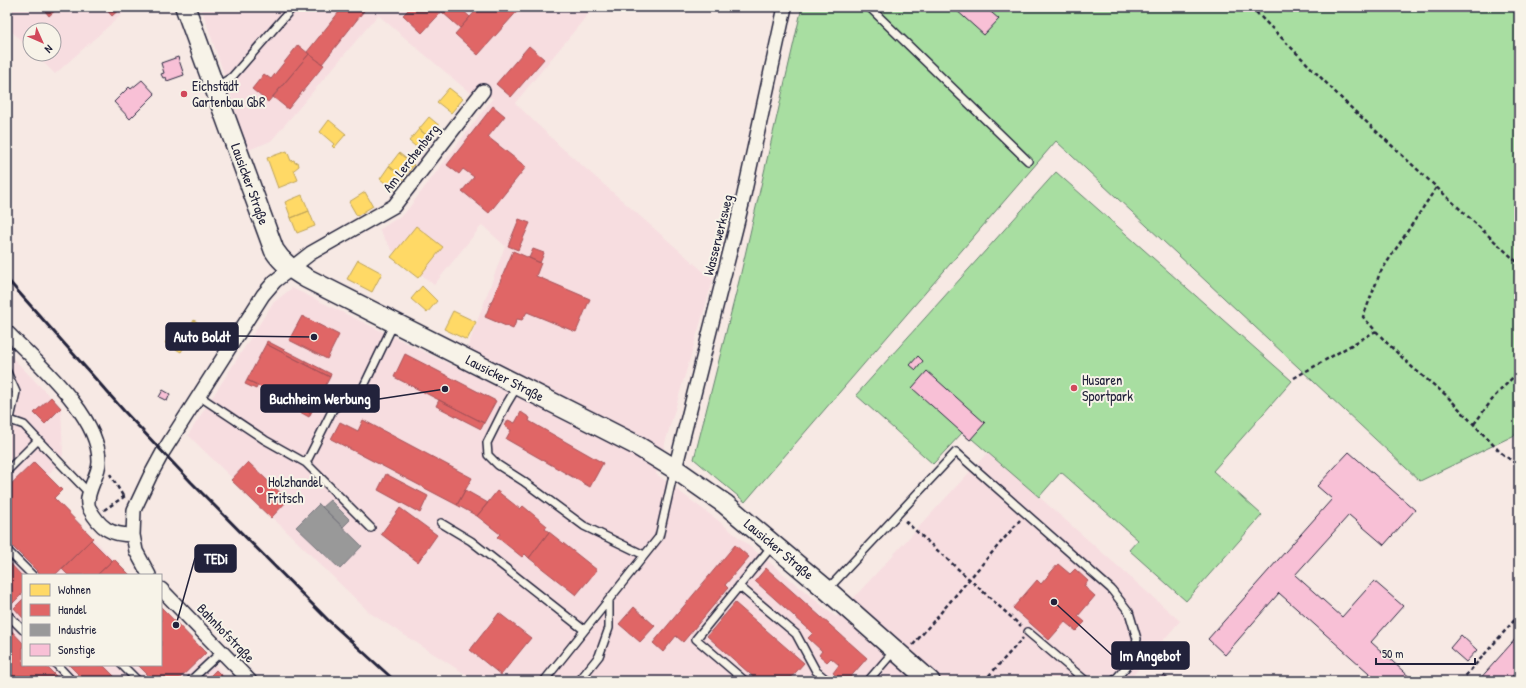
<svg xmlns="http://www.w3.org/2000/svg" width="1526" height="688" font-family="'Patrick Hand',sans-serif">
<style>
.built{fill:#f7dde0}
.green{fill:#a8dea1;stroke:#65806e}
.homes{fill:#ffd966;stroke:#bda259}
.shops{fill:#e06666;stroke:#a75259}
.industry{fill:#999;stroke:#75757d}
.building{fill:#f8c0d6;stroke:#22223b}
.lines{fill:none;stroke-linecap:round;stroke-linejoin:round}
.service-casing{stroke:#22223b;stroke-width:10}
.minor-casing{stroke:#22223b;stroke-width:16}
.secondary-casing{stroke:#22223b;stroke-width:22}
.path{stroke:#22223b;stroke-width:2.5;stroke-dasharray:4 3;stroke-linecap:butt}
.service{stroke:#f7f3e8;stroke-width:7}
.minor{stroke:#f7f3e8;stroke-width:13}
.secondary{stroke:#f7f3e8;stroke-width:19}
.rail{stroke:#22223b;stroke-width:3}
.poi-dot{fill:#d1495b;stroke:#f7f3e8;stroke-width:1.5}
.labels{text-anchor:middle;stroke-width:4;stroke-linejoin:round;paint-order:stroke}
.poi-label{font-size:14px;fill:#22223b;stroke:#f7f3e8;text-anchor:start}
.street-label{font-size:14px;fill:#22223b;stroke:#f7f3e8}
.leader{fill:none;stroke:#22223b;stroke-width:1.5}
.callout-dot{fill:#22223b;stroke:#f7f3e8;stroke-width:1.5}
.callout{fill:#22223b;stroke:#22223b;stroke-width:1.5}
.callout-label{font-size:15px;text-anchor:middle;font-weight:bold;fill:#fff}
</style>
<rect width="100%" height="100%" fill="#f7e9e4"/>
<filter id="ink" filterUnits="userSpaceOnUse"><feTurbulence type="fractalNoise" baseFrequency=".025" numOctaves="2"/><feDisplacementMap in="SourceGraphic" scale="8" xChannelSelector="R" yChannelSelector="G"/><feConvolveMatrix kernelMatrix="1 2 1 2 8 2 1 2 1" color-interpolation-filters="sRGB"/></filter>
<g filter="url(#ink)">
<path class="built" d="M7 7H130L55 74 35 54H54V30H30V49L7 27Z
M201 7H594L515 103 561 147 713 280 656 474 720 522 836 617 988 452 1180 621 1128 681H476L370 613 188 435 273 303 292 288 456 367 468 346 505 246 482 225 434 285 392 250 379 230 405 213 493 98 469 92 378 15 271 141 246 151 232 98Z
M7 352 61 408 63 455 42 484 128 575H23V665H161V609L230 681H7Z"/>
<path class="green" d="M802 7H1519V433L1420 481 1056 141 745 502 694 459 740 277Z
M1056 172 1292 381 1213 471 1262 515 1186 601 1129 550 1138 540 1061 472 1039 497 972 439 970 440 962 433 933 464 856 395Z"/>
<path class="homes" d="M449 88 463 99 451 113 437 102Z
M429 117 441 127 431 139 419 129Z
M329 120 346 134 334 148 332 146 334 144 320 132Z
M419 129 431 139 421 151 409 141Z
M287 151 291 161 294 160 295 163 298 162 299 166 294 170 298 180 278 188 267 158Z
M399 153 414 165 404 178 389 166Z
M389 166 404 178 394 190 380 179Z
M365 192 373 206 357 216 349 202Z
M302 195 309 211 291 218 285 202Z
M309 211 315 226 297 233 291 218Z
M416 226 443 247 418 278 391 257Z
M358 260 382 273 372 292 347 279Z
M422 286 437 301 427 313 411 299Z
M453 311 476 322 467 340 444 329Z
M194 320 204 327 201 332 191 325Z
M174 328 190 337 181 352 165 343Z"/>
<path class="shops" d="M42 7H59L49 16Z
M104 7H122L112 16Z
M343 7H367L322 64 307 52Z
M411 7H446L422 33 403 15Z
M446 7H459L470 17 460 28 442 12Z
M479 7H521L478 55 455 34Z
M298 45 309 54 268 102 252 89 264 74 271 79Z
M529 46 544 59 511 97 496 84Z
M309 54 324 65 288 109 273 97Z
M493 106 505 116 488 137 526 167 489 213 462 191 474 177 463 169 459 174 447 165Z
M519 219 530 223 518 250 508 246Z
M533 249 544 253 540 263 529 258Z
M513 251 541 263 536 276 590 299 576 332 527 312 522 320 517 319 513 329 485 317Z
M302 316 339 335 327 359 289 340Z
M267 341 331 374 330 377 266 344Z
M266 344 330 377 311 413 247 380Z
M405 354 496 401 484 423 394 377Z
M247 380 258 385 256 389 245 384Z
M51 397 61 408 45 424 34 413Z
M439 400 484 423 481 429 436 406Z
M300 407 311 413 309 417 298 411Z
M521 412 530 418 529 421 603 463 590 487 506 439 511 430 505 426 508 420 515 423Z
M363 420 472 478 457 505 331 439 340 422 358 431Z
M34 462 62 490 54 498 93 538 55 575H41L7 541V488Z
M248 462 288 500 271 518 231 480Z
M386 474 428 496 420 513 378 490Z
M465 490 488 503 477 516 457 505Z
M497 491 520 509 523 506 547 526 545 529 549 532 529 558 525 554 522 557 497 537 500 534 477 516Z
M400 508 437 535 418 562 381 534Z
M549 532 597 570 576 595 529 558Z
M91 540 112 561 97 575H68L62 569Z
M735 545 749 557 725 585 728 588 683 642 676 636 663 652 653 643Z
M114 559 130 575H97L112 561Z
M7 560 23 577V593L13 603 7 596Z
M1058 564 1070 574 1075 569 1088 581 1084 586 1095 596 1078 616 1085 622 1076 631 1065 622 1049 640 1013 608 1037 580 1041 584Z
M766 568 867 658 847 681H842L833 673 839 665 831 658 827 662 819 655 822 651 808 638 813 633 755 581Z
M23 599V618L14 608Z
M735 603 804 663 788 681H758L707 636Z
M161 607 206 653 177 681H154L138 665H161Z
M634 607 655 626 640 642 619 624Z
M499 613 531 638 501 675 470 650Z
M7 626 23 643V665H45L61 681H7Z
M69 665H103L119 681H85Z
M216 670 227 681H205Z"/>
<path class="industry" d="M330 500 350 520 343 527 322 507Z
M319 504 362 546 340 569 296 527Z"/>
<path class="building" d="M958 7H985L999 19 984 35 955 9Z
M178 57 184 75 167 81 166 77 163 78 161 74 164 73 161 63Z
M142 80 155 94 130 119 114 102 129 87 131 89Z
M918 356 923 361 916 370 910 365Z
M927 371 985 423 970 440 912 388Z
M163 390 170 394 167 401 159 397Z
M1349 452 1415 510 1384 545 1349 515 1295 575 1342 617 1374 581 1403 606 1371 642 1414 681H1378L1279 593 1225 655 1208 639 1332 499 1317 486Z
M1461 635 1477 650 1466 662 1450 648Z
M1519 635V668L1508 681H1478Z
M1164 675 1171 681H1158Z"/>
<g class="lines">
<g class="service-casing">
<path id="service" d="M869 7 1028 161
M216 87 232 77 293 7
M7 372 16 392 10 419
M518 385 506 405 487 443 488 455 498 465 523 481 584 526 644 555
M199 396 265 440 306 463 371 528
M7 419 24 425 38 440
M306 463 333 409 361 392 394 323
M7 471 38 440 89 493
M441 523 471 541 584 630
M7 550 32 575
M739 586 796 634 816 671 828 681
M827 590 956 452 1111 589 1129 612 1137 639 1133 659 1114 681
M7 614 23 630
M1028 632 1086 681
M57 665 72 681
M122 665 138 681
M190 681 221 652
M544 681 659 537 674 471
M579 681 599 656 609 628V600
M745 681 696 639 772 546
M868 681 894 651"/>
</g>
<g class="minor-casing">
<path id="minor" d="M7 332C38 364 99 415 99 461 100 475 83 495 89 508 100 528 110 535 133 535
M675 469 742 204 785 7
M149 575 136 551 133 535 134 510 150 476 163 452 263 295 275 281 311 253 394 206 483 91
M161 589 250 681"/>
</g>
<g class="secondary-casing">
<path id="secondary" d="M185 7 274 250C282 263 293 270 306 278L591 422 636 445 675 469 725 504 827 590 930 681"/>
</g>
<path class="path" d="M1251 7 1346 103 1519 264
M1436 188 1380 273 1363 317 1386 342 1413 368 1446 395 1500 452 1519 466
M1294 378 1376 331
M1474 424 1495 396 1519 371
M110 474 123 496
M104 510 125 496
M905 521 1021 626
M913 645 1020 520
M984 681 1023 638
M1461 681 1519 615"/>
<use href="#service" class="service"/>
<use href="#minor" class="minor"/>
<use href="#secondary" class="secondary"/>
<path class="rail" d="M7 279 124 411 191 482 328 620 395 681"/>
</g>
</g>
<g class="poi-dot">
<circle cx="184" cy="94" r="4"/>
<circle cx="1074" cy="388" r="4"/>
<circle cx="260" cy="490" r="4"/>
</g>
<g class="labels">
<g class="poi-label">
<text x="192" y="91">Eichstädt<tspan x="192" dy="16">Gartenbau GbR</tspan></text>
<text x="1082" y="385">Husaren<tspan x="1082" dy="16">Sportpark</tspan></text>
<text x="268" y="487">Holzhandel<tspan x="268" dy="16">Fritsch</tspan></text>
</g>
<g class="street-label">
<text transform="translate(411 158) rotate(-52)" y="5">Am Lerchenberg</text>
<text transform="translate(250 184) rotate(70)" y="5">Lausicker Straße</text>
<text transform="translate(718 235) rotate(-76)" y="5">Wasserwerksweg</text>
<text transform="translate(505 378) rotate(27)" y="5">Lausicker Straße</text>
<text transform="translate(779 549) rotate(40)" y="5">Lausicker Straße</text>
<text transform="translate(226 633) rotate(46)" y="5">Bahnhofstraße</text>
</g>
</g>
<path class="leader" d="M314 337L238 336M445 389L379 399M176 625L195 558M1054 602L1112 655"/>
<g class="callout-dot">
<circle cx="314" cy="337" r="4"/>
<circle cx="445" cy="389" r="4"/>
<circle cx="176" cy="625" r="4"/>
<circle cx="1054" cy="602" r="4"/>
</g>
<g class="callout">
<rect x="166" y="323" width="72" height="27" rx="4"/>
<rect x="261" y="385" width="118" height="27" rx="4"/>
<rect x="195" y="545" width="41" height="27" rx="4"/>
<rect x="1112" y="642" width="77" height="27" rx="4"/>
</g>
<g class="callout-label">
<text x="202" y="342">Auto Boldt</text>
<text x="320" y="404">Buchheim Werbung</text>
<text x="216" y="564">TEDi</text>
<text x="1150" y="661">Im Angebot</text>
</g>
<rect width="1526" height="688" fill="none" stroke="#f7f3e8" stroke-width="24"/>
<rect x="12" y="12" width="1502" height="664" fill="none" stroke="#22223b" stroke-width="1.5" filter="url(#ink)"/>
<rect x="22" y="574" width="140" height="92" fill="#f7f3e8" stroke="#a29fa3"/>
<rect x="30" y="584" width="20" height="12" fill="#ffd966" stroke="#a29fa3"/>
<text x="58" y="594" font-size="12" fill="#22223b">Wohnen</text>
<rect x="30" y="604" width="20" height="12" fill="#e06666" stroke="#a29fa3"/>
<text x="58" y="614" font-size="12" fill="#22223b">Handel</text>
<rect x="30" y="624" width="20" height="12" fill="#999999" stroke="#a29fa3"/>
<text x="58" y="634" font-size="12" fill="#22223b">Industrie</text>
<rect x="30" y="644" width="20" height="12" fill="#f8c0d6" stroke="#a29fa3"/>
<text x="58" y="654" font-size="12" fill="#22223b">Sonstige</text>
<g transform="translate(42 42) rotate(135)"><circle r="19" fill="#f7f3e8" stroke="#a29fa3"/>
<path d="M0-3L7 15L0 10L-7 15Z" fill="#d1495b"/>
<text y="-6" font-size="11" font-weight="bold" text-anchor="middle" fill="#22223b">N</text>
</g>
<path d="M1376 658v6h99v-6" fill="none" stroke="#22223b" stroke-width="2"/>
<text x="1382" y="658" font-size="12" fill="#22223b" stroke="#f7f3e8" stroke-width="3" paint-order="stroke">50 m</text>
</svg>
